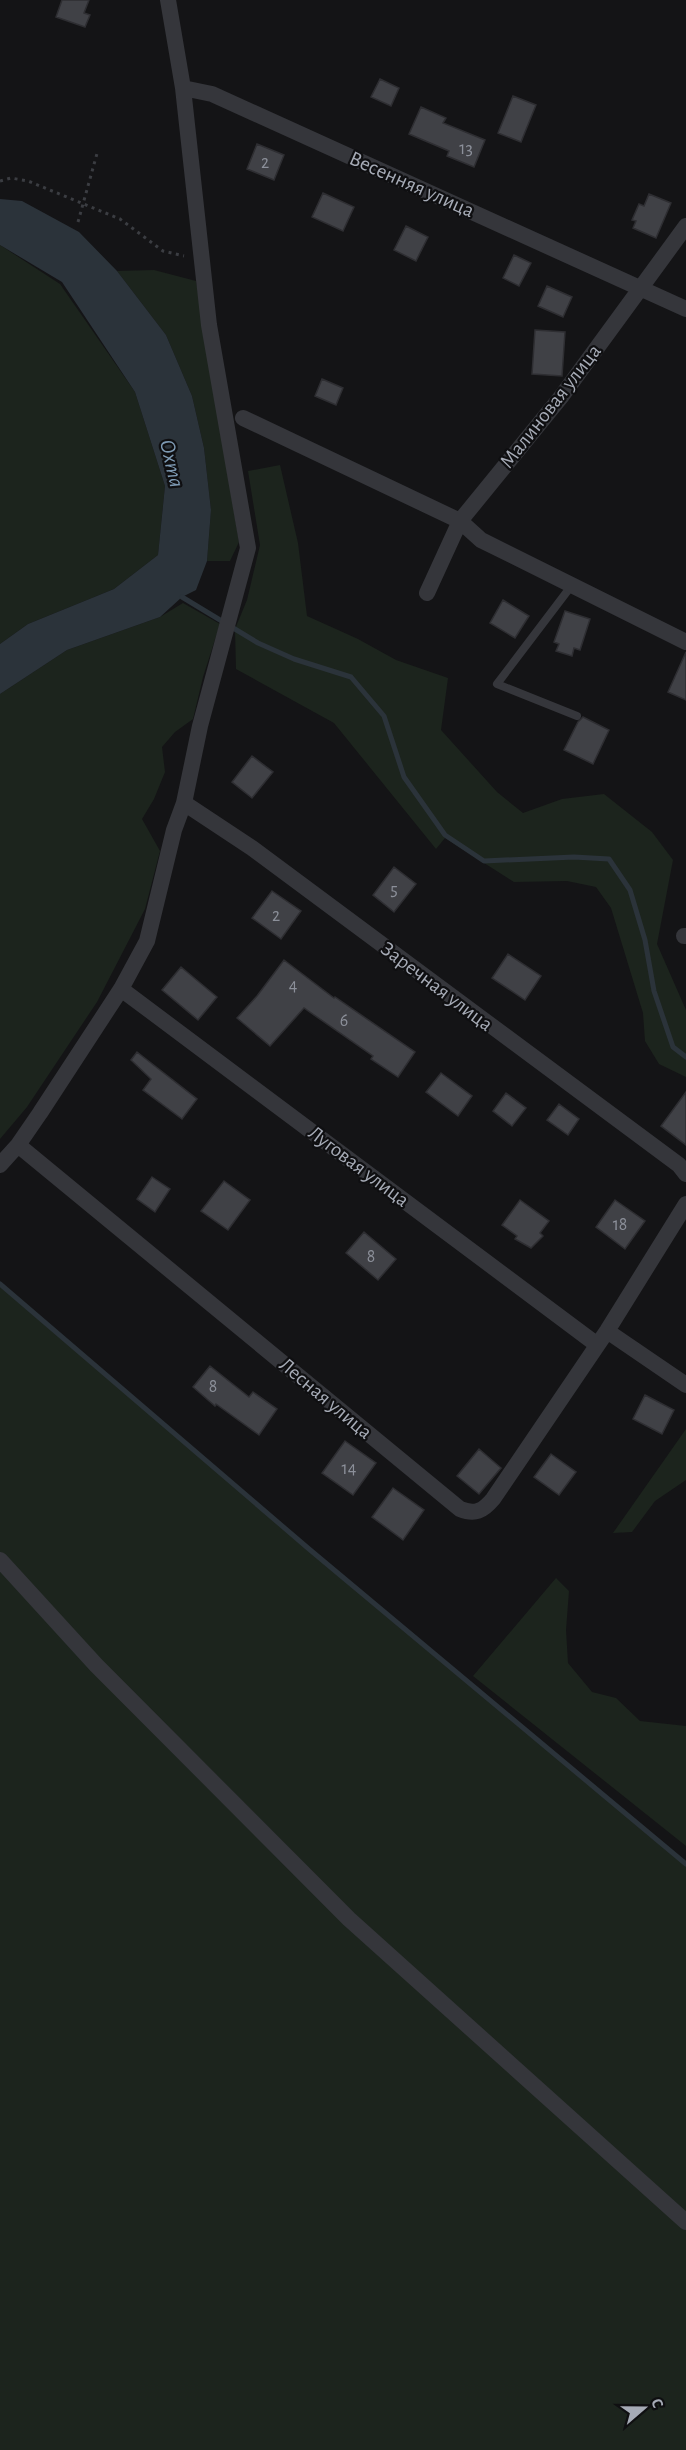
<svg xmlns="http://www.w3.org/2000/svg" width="686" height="2450" font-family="'Alegreya Sans',sans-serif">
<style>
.green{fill:#1c241d}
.water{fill:#2b333a}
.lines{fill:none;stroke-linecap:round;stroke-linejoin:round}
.stream{stroke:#2b333a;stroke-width:5}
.building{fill:#404146;stroke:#2e2e32;stroke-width:1.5}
.path{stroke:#3b3d42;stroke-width:3;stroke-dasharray:3 4.5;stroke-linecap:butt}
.service{stroke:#35363b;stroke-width:8}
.minor{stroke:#35363b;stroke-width:16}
.labels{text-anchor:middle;stroke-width:4.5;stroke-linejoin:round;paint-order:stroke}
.number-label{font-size:18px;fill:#8c909a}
.street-label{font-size:21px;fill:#a6abb6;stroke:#0f0f11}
.water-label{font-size:22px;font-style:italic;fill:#7d99b2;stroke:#0f0f11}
</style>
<rect width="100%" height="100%" fill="#141416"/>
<path class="green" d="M0 245 60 284 135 392 165 486 158 555 114 589 28 624 0 644Z
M154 270 196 281 239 542 230 561H207L211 510 204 448 192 396 166 335 117 271Z
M280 465 298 543 307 616 358 639 396 660 448 678 441 730 497 792 523 813 562 799 604 794 652 832 673 860 657 944 686 1010V1077L659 1064 645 1041 643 1013 611 908 596 887 567 881 514 882 445 838 436 849 334 723 236 669 235 629 247 600 260 545 248 471Z
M183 603 220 624 203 677 193 719 175 732 162 747 165 772 154 799 142 819 160 851 145 909 97 1002 27 1107 0 1139V694L67 650 160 617Z
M0 1284 309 1549 686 1864V2450H0Z
M686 1429V1480L655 1501 632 1532 613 1533Z
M556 1578 569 1591 566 1630 568 1663 592 1692 616 1698 640 1721 686 1726V1846L473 1676Z"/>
<path class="water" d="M0 199 22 201 79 232 117 271 166 335 192 396 204 448 211 510 207 561 196 590 182 597 160 617 67 650 0 694V644L28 624 114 589 158 555 165 486 135 392 62 282 0 245Z"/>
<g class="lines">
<path class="stream" d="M182 597 258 643 294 659 351 677 384 716 404 777 445 835 484 861 574 857 609 859 630 890 645 940 654 991 673 1047 686 1057
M0 1284 309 1549 686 1864"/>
</g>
<path class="building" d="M62 0H89L84 13 90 15 85 27 56 17Z
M380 79 399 88 391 106 371 97Z
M513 96 536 105 521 142 498 133Z
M421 107 446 118 443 123 485 140 474 167 447 156 449 151 409 134Z
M257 144 284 155 274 180 247 169Z
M323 193 354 207 343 231 312 217Z
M649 194 671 203 656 238 633 228 636 221 632 220 639 204 644 206Z
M406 226 428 237 416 261 394 250Z
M514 255 531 263 519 286 503 278Z
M547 286 572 297 563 317 538 306Z
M535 330 565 332 562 376 532 374Z
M322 379 343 388 336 405 315 396Z
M503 600 529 616 515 638 490 623Z
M565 611 590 619 580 650 574 648 572 656 556 651 559 644 554 642Z
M686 652V700L668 692Z
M583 717 609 730 593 764 564 750 578 722Z
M252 756 273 772 252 798 232 782Z
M394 867 416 884 394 912 373 895Z
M272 891 301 911 281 939 252 918Z
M508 954 541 976 525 1000 492 978Z
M284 960 334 998 335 997 415 1052 398 1077 371 1059 373 1056 304 1008 270 1046 237 1018 257 996Z
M181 967 217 997 198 1020 162 990Z
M137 1052 197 1099 182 1119 143 1090 151 1079 131 1060Z
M441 1073 472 1096 458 1116 426 1092Z
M686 1092V1145L661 1126Z
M506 1093 526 1108 512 1126 493 1111Z
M559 1104 579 1119 568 1135 547 1120Z
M152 1177 170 1189 155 1212 137 1199Z
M224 1181 250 1200 228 1230 201 1211Z
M520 1200 549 1221 540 1233 543 1236 531 1248 515 1239 517 1236 502 1225Z
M615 1200 645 1221 625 1249 596 1227Z
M364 1232 396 1259 378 1280 346 1253Z
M210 1366 249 1397 253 1392 277 1409 259 1435 216 1404 215 1406 193 1387Z
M645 1395 674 1410 662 1434 633 1419Z
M345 1441 376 1463 353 1495 322 1473Z
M479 1449 501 1468 479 1494 457 1476Z
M551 1454 576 1472 559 1495 534 1477Z
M393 1488 424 1510 403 1540 372 1517Z"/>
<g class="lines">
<path class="path" d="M0 181 11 178 28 181 120 219 163 251 184 256
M78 222 98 150"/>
<path class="service" d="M572 585 497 684 577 716"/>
<path class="minor" d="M183 88 212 94 686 309
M243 418 460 521 481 540 686 642
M427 593 460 521 561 397 686 226
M184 803 252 848 679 1165 686 1174
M684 936H686
M121 989 596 1344
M18 1145 460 1509C475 1515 483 1511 493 1499L607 1331 686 1204
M0 1165 18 1145 40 1113 121 989 147 941 174 830 184 803 200 726 248 548 209 325 183 88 168 0
M607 1331 686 1385
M0 1560 96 1665 349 1919 686 2222"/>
</g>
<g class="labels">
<g class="number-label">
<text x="466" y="154">13</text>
<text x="265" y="168">2</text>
<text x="394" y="895">5</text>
<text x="276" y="921">2</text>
<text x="293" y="991">4</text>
<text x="344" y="1026">6</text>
<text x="620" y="1230">18</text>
<text x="371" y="1262">8</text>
<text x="213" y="1392">8</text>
<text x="349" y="1474">14</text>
</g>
<g class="street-label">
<text transform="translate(412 184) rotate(24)" y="7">Весенняя улица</text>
<text transform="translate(550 406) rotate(-52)" y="7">Малиновая улица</text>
<text transform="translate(437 986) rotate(37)" y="7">Заречная улица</text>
<text transform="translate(359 1166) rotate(37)" y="7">Луговая улица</text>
<text transform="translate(326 1398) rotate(40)" y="7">Лесная улица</text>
</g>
<g class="water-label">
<text transform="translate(173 463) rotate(77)" y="8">Охта</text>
</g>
</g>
<g transform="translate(644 2408) rotate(70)" stroke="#0f0f11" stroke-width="4.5" paint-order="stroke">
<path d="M0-4.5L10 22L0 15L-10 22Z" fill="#a6abb6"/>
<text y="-9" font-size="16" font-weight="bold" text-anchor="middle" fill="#a6abb6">С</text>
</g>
</svg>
